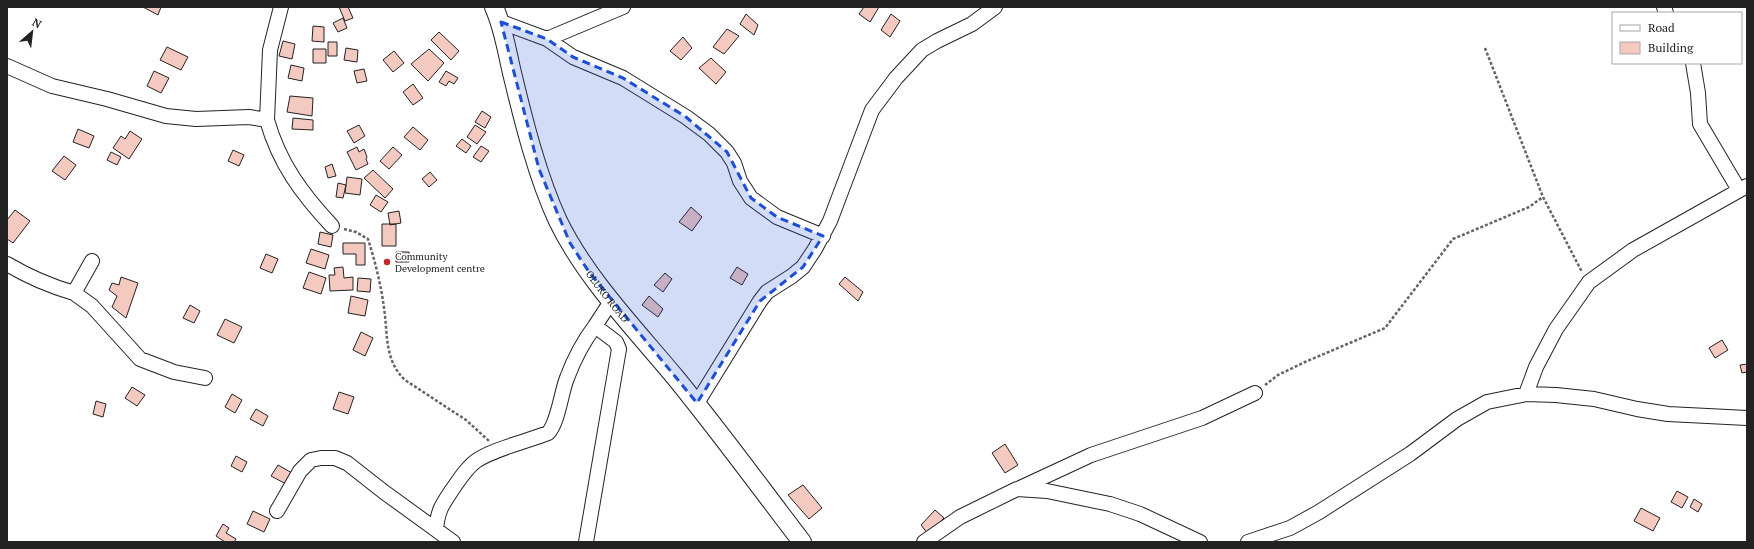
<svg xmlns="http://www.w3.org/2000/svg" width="1754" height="549" font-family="'PT Serif',serif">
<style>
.building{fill:#f3c9c0;stroke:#222}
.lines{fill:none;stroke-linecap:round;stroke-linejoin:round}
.minor-casing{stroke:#222;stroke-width:16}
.major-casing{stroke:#222;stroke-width:20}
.path{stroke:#646464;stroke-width:2.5;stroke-dasharray:3 2;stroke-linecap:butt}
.minor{stroke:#fff;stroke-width:14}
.major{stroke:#fff;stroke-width:18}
.marked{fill:#1d4ed8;fill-opacity:0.2;stroke:#1d4ed8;stroke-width:3;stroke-dasharray:8 5;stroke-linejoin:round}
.poi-dot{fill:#c62828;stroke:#fff;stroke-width:1.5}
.labels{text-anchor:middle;stroke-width:3;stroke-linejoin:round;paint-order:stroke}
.poi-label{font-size:10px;fill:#222;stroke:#fff;text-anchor:start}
.street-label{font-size:10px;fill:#222;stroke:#fff}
</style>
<rect width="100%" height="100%" fill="#fff"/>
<path class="building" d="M143 7H161L158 15Z
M339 7H348L353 18 345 21Z
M864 7H879L870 22 859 14Z
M746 14 758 25 754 35 740 24Z
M891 14 900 21 890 37 881 30Z
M343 18 347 28 338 32 333 23Z
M313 26 324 27V42L312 41Z
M727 29 739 36 724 54 713 47Z
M439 32 459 51 451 60 431 40Z
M683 37 692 48 681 60 670 51Z
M283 41 295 44 292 59 279 56Z
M328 42H337V56H328Z
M167 47 188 57 181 70 160 60Z
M346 48 358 50 357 62 344 60Z
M313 49H326V63H313Z
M429 49 444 63 428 81 411 64Z
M394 51 404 63 393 72 383 60Z
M711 58 726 72 716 84 699 68Z
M291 65 304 68 302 81 288 78Z
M364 69 367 81 357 83 354 71Z
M154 71 169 78 161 93 147 86Z
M446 71 458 78 454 84 449 81 446 86 439 82Z
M413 84 423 98 413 105 403 92Z
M290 96 313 98 312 116 287 112Z
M482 111 491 117 485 128 475 122Z
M293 118 313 120V130L292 129Z
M359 125 365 136 354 143 347 131Z
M475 125 486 132 477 144 467 137Z
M413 127 428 140 420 150 404 137Z
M78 129 94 136 89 148 73 142Z
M130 131 142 139 129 159 113 148 121 136 125 139Z
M462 139 471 146 466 153 456 146Z
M481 146 489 151 481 162 473 157Z
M357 147 359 152 364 149 367 157 366 159 368 164 356 170 347 152Z
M393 147 402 155 389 169 380 161Z
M233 150 244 155 239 166 228 161Z
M111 152 121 157 117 165 107 160Z
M64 156 76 165 65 180 52 171Z
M332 164 336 176 328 178 325 167Z
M373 170 393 189 385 198 364 178Z
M430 172 437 180 429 187 422 179Z
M347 177 362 179 360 195 345 193Z
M338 183 346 185 343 198 336 197Z
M376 195 388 202 381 212 370 205Z
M691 207 702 217 692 231 679 222Z
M15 210 30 221 13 243 7 239V220Z
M399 211 401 223 390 225 388 213Z
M382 224H396V246H382Z
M320 232 333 235 331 247 318 244Z
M343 243H365V265H356V254H343Z
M311 249 329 255 325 269 306 263Z
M396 252H409V262H396Z
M266 254 278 259 272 273 260 268Z
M343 267 344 278 353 277V290L330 291 329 275H335L334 268Z
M737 267 748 274 742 285 730 278Z
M309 272 326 278 321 294 303 288Z
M665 273 672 279 663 292 654 285Z
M121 277 138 283 126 318 112 307 117 296 109 290 112 283 119 285Z
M845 277 863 292 858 301 839 284Z
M358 278 371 279 370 292 357 291Z
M351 296 368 300 365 316 348 313Z
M649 296 663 309 658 317 642 305Z
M190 305 200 311 194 323 183 318Z
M225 319 242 327 234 343 217 335Z
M361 332 373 338 365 356 353 350Z
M1722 340 1728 350 1715 358 1709 348Z
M1747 364V372L1742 373 1740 365Z
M132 387 145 395 137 406 125 398Z
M339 392 354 397 348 414 333 409Z
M232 394 242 400 235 413 225 407Z
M96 401 106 404 103 417 93 414Z
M256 409 268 416 263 426 250 419Z
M1005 444 1018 465 1005 473 992 453Z
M236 456 247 462 242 472 231 466Z
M278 465 292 473 286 484 271 476Z
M803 485 822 508 809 519 788 495Z
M1677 491 1688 497 1682 508 1671 502Z
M1694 499 1702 504 1698 512 1690 507Z
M1641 508 1660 518 1653 531 1634 521Z
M935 510 944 518 928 534 921 525Z
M253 511 270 519 264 532 247 524Z
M223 524 229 528 226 533 236 539 234 542H225L216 536Z"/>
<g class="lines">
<g class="minor-casing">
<path id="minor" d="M1664 7 1666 13
M501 22 547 39 623 7
M547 39 573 57 623 78 686 117 709 134 727 152 734 163 740 181 751 198 777 217 823 236
M1693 63 1698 93 1700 124 1739 190
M7 66 52 86 107 99 166 116 196 119 249 117 267 120C279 163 302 194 332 226
M267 120 270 50 281 7
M7 264C29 277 50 286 74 293L92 261
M74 293 92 306 140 359 174 372 205 378
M1526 394 1536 367 1556 329 1589 282 1633 250 1747 186
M697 403 760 301 767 292 792 276 803 267 815 249 830 221 872 110 896 78 922 50 937 41 972 24 995 7
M1018 489 1091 455 1202 418 1255 393
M277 511 300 471 311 460 321 458H335L347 463 384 492 453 542
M436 529C438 510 442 505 452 490 459 480 466 468 476 461 493 449 528 441 548 433 558 423 561 393 567 378 574 359 583 342 595 326
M586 542 619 349 616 342 595 326 612 300
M924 542 960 517 1017 489 1047 491 1110 504 1140 514 1200 542
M1248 542 1290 528 1319 512 1410 454 1457 419 1487 402 1526 394 1556 395 1594 399 1637 409 1668 414 1747 418"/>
</g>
<g class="major-casing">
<g id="major">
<path id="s1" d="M494 7C504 29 507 53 513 77 524 123 538 178 558 221 585 277 635 329 675 377 719 431 760 487 802 542"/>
</g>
</g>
<path class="path" d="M1485 48 1543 197 1582 272
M344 229 356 232 368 239C375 261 381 285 384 308 388 334 384 360 405 380L466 420 489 441
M1265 385 1278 375 1305 362 1385 328 1453 239 1529 207 1543 197"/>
<use href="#minor" class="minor"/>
<use href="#major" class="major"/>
</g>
<path class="marked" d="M501 22 547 39 573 57 623 78 686 117 727 152 751 198 777 217 823 236 803 267 760 301 697 403 589 272 570 243 539 169Z"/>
<circle class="poi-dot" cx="387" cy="262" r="4"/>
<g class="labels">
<g class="poi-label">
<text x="395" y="260">Community<tspan x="395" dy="12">Development centre</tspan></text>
</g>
<g class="street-label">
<text dy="4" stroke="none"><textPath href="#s1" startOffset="314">OLUKO ROAD</textPath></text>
</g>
</g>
<rect width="1754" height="549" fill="none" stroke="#222222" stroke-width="16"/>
<rect x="1612" y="12" width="130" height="52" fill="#ffffff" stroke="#a7a7a7"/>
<rect x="1620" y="25" width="20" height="6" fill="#ffffff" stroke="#a7a7a7"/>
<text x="1648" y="32" font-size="12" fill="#222222">Road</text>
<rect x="1620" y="42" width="20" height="12" fill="#f3c9c0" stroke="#a7a7a7"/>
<text x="1648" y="52" font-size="12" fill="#222222">Building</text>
<g transform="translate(32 32) rotate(28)" stroke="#ffffff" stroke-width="3" paint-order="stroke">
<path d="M0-3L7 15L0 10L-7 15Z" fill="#222222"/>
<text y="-6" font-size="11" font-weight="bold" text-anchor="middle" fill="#222222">N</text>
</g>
</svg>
